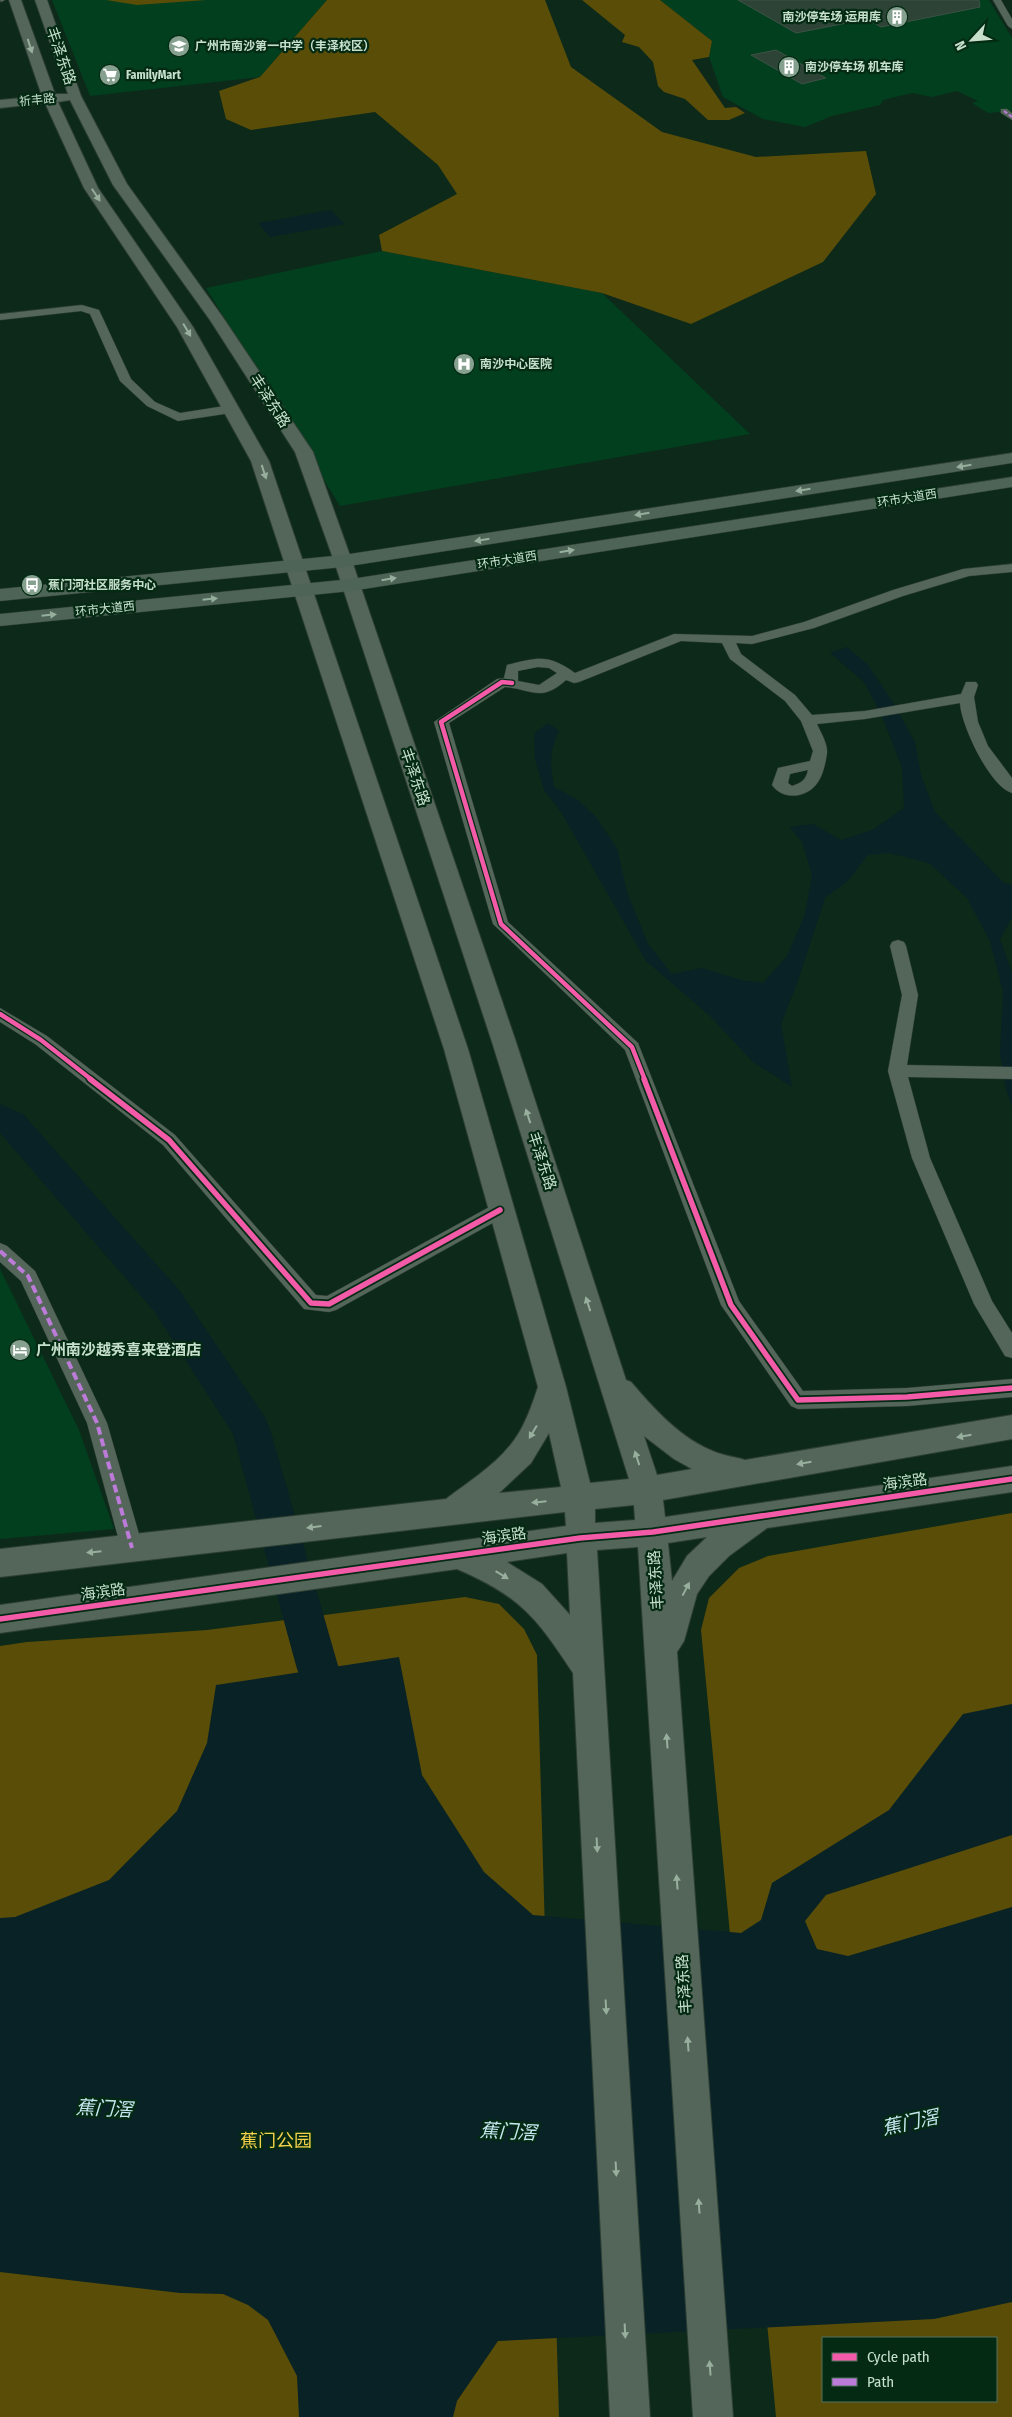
<svg xmlns="http://www.w3.org/2000/svg" width="1012" height="2417" font-family="'Fira Sans Condensed','Noto Sans SC',sans-serif">
<style>
.built{fill:#023f1e}
.green{fill:#5a4d08;fill-rule:evenodd}
.water{fill:#082225}
.lines{fill:none;stroke-linecap:round;stroke-linejoin:round}
.river{fill:#082225;fill-rule:evenodd}
.building{fill:#2d4336;stroke:#3c5245}
.street-casing{stroke:#2d3f34;stroke-width:1}
.secondary-casing{stroke:#2d3f34;stroke-width:2}
.primary-casing{stroke:#2d3f34;stroke-width:1}
.street{fill:#54665a;fill-rule:evenodd}
.secondary{fill:#54665a;fill-rule:evenodd}
.primary{fill:#4e6456;fill-rule:evenodd}
.quiet-far1{stroke:#bd7bd9;stroke-width:2;stroke-dasharray:4 2;stroke-linecap:butt}
.quiet{stroke:#bd7bd9;stroke-width:4;stroke-dasharray:8 4;stroke-linecap:butt}
.cycleway-far1-casing{stroke:#042a14;stroke-width:7}
.cycleway-casing{stroke:#042a14;stroke-width:9}
.cycleway-far1{stroke:#f35aa7;stroke-width:4.5}
.cycleway{stroke:#f35aa7;stroke-width:5.5}
.oneway{fill:#98af9e}
.oneway2{fill:#96ae9d}
.labels{text-anchor:middle;stroke-width:4.5;stroke-linejoin:round;paint-order:stroke}
.far-poi-label{font-size:12px;font-weight:bold;fill:#c6e0cc;stroke:#042a14;text-anchor:start}
.far-street-label{font-size:12px;fill:#c6e0cc;stroke:#042a14}
.street-label{font-size:15px;fill:#c6e0cc;stroke:#042a14}
.poi-label{font-size:15px;font-weight:bold;fill:#c6e0cc;stroke:#042a14;text-anchor:start}
.near-park-label{font-size:18px;fill:#f5d04a;stroke:#042a14}
.near-water-label{font-size:19px;font-style:italic;fill:#c5e8f0;stroke:#042a14}
</style>
<rect width="100%" height="100%" fill="#0d291a"/>
<path class="built" d="M52 0H327L260 77 90 96Z
M660 0H989L1012 38V111L988 113 972 103 978 101 957 91 932 97 912 93 883 100 880 105 832 116 805 127 763 119 723 97 709 57 712 41Z
M382 251 602 293 750 434 340 506 206 288Z
M0 1269 79 1430 114 1529 0 1539Z"/>
<path class="green" d="M106 0H206L137 5Z
M327 0H545L571 67 662 132 756 157 866 151 876 194 823 262 691 324 602 293 382 251 379 235 457 194 438 165 375 112 251 130 226 119 219 91 260 77Z
M582 0H660L712 41 709 57 692 60 725 108 736 107 745 113 729 120H708L685 99 664 92 658 86 653 62 639 47 622 42 625 35Z
M1012 1513V2417H776L701 1630 709 1598 739 1568 768 1556ZM823 2338H996V2401H823Z
M465 1597 499 1604 524 1629 537 1655 559 2417H0V1646L27 1642 207 1630Z"/>
<path class="water" d="M331 210 345 224 270 237 258 223Z
M847 647 868 665 894 704 915 742 921 775 935 812 1004 883 1012 885V918L1000 939 1012 972V1107L1006 1089 1000 1053 1003 992 990 941 967 898 929 863 889 853 868 855 849 880 825 898 798 981 781 1024 792 1087 753 1062 710 1016 646 961 561 812 544 790 535 759 534 734 548 723 559 731C549 752 550 764 554 787L578 800 596 817 617 848 627 892 648 944 672 974 702 968 741 980 763 983 787 956 805 914 812 875 802 842 790 827 813 824 841 840 872 830 904 808 902 768 882 716 864 682 830 653Z
M399 1657 422 1775 484 1872 533 1915 741 1933 761 1920 772 1883 889 1810 963 1714 1012 1704V1835L826 1895 805 1921 817 1949 848 1956 1012 1907V2302L934 2319 498 2341 457 2401 453 2417H299L297 2376 268 2320 248 2305 223 2294 180 2293 0 2272V1918L15 1917 109 1880 177 1811 207 1743 216 1685Z"/>
<g class="lines">
<path class="river" d="M0 1104 23 1114 180 1291 265 1417 270 1429 339 1669 333 1683 318 1689 303 1683 297 1669 233 1434 154 1311 0 1133Z"/>
</g>
<path class="building" d="M738 0H979L980 7 881 27 867 19 796 33Z
M776 50 826 78 802 84 751 55Z"/>
<g class="lines">
<g class="street-casing">
<path id="street" d="M0 0H5L1 2Z
M993 0H1001L1012 19V29L1008 26Z
M1001 109H1007L1012 113V120L1001 113Z
M82 305 99 310 131 379 155 402 180 413 231 405 237 409 231 413 178 421 147 406 120 381 90 314 81 311 0 320V314Z
M1012 564V572L969 576 903 596 814 628 752 644 736 643 741 654 795 695 812 715 865 711 961 694 966 682H976L978 685 974 697 978 722 988 746 1012 778V793C990 787 961 725 960 703L865 719 817 724C820 731 828 744 827 753 826 761 823 775 818 782 808 798 783 801 772 785L778 768 810 761 813 751 801 721 785 701 730 659 722 643 681 641 579 682 574 683 566 680C541 703 531 689 505 687L449 723 508 922 638 1043 739 1301 803 1391 907 1388 1012 1379V1397L907 1406 798 1409 791 1406 721 1305 625 1050 493 924 434 722 497 679 504 678 507 665C539 657 548 654 575 673L674 634 752 636 804 622 893 590 963 569ZM538 667 549 668 557 673 539 685 518 681V671ZM808 770C806 780 801 783 792 786L788 783 790 774Z
M898 940 904 942 906 946 918 995 907 1065 1012 1067V1079L908 1077 930 1158 992 1301 1012 1333V1358L1005 1356 974 1304 912 1158 888 1071 902 995 890 946 892 942Z
M0 1008 47 1036 175 1135 316 1295 327 1296 493 1205 500 1203 507 1205 509 1210 507 1215 336 1310 329 1312 304 1309 163 1145 35 1044 0 1022Z
M0 1243 7 1246 35 1271 107 1423 143 1548 140 1555 132 1558 124 1555 121 1548 87 1423 21 1281 0 1262Z"/>
</g>
<g class="secondary-casing">
<path id="secondary" d="M9 0H21L55 94H68L35 0H47L81 96 127 184 222 316 313 452 352 561 516 1042 626 1380 631 1382C654 1409 681 1439 715 1452 725 1456 736 1457 745 1460L1012 1415V1439L663 1500 665 1517 1012 1466V1492L767 1528 729 1556 709 1576 697 1594 684 1641 677 1652 733 2417H693L638 1547 597 1550 650 2417H610L573 1673C536 1617 520 1596 457 1569L0 1633V1605L566 1526 565 1512 0 1577V1549L446 1499C472 1479 503 1461 520 1431 528 1417 533 1402 538 1387L444 1049 251 461 177 327 84 188 45 103 0 108V100L42 96ZM70 100 113 185 210 320 295 452 334 561 492 1042 629 1479 590 1483 566 1387 468 1049 269 461 193 327 98 188 58 102ZM549 1433 561 1487 499 1493 531 1463ZM644 1436 674 1459 692 1469 657 1475ZM634 1505 635 1520 595 1523V1509ZM707 1537 687 1556 672 1581 668 1543ZM567 1553 570 1615 542 1584 507 1562Z"/>
</g>
<g class="primary-casing">
<path id="primary" d="M1012 453V463L343 567 0 601V589L343 555Z
M1012 477V487L351 591 0 626V614L351 579Z"/>
</g>
<use href="#street" class="street"/>
<use href="#secondary" class="secondary"/>
<use href="#primary" class="primary"/>
<path class="quiet-far1" d="M1004 111 1012 117"/>
<path class="quiet" d="M0 1251 28 1276 97 1423 132 1548"/>
<g class="cycleway-far1-casing">
<path id="cycleway-far1" d="M512 683 502 682 441 722 501 924 632 1047 645 1080
M0 1014 41 1040 92 1080"/>
</g>
<g class="cycleway-casing">
<path id="cycleway" d="M90 1079 169 1140 311 1303 329 1304 500 1210
M644 1079 731 1305 798 1400 907 1397 1012 1388
M0 1619 580 1538 653 1532 1012 1479"/>
</g>
<use href="#cycleway-far1" class="cycleway-far1"/>
<use href="#cycleway" class="cycleway"/>
</g>
<defs><path id="oneway-solid" d="M-6-.8H1V-3.2L6.5 0L1 3.2V.8H-6Z" transform="scale(1.25)"/></defs>
<g class="oneway">
<use href="#oneway-solid" transform="translate(30 46) rotate(72)"/>
<use href="#oneway-solid" transform="translate(96 195) rotate(56)"/>
<use href="#oneway-solid" transform="translate(187 330) rotate(59)"/>
<use href="#oneway-solid" transform="translate(264 472) rotate(72)"/>
<use href="#oneway-solid" transform="translate(528 1116) rotate(-108)"/>
<use href="#oneway-solid" transform="translate(588 1304) rotate(-108)"/>
<use href="#oneway-solid" transform="translate(533 1432) rotate(121)"/>
<use href="#oneway-solid" transform="translate(964 1436) rotate(170)"/>
<use href="#oneway-solid" transform="translate(637 1458) rotate(-108)"/>
<use href="#oneway-solid" transform="translate(804 1463) rotate(170)"/>
<use href="#oneway-solid" transform="translate(539 1502) rotate(174)"/>
<use href="#oneway-solid" transform="translate(314 1527) rotate(173)"/>
<use href="#oneway-solid" transform="translate(94 1552) rotate(174)"/>
<use href="#oneway-solid" transform="translate(502 1575) rotate(31)"/>
<use href="#oneway-solid" transform="translate(686 1589) rotate(-62)"/>
<use href="#oneway-solid" transform="translate(667 1741) rotate(-94)"/>
<use href="#oneway-solid" transform="translate(597 1845) rotate(87)"/>
<use href="#oneway-solid" transform="translate(677 1882) rotate(-94)"/>
<use href="#oneway-solid" transform="translate(606 2007) rotate(87)"/>
<use href="#oneway-solid" transform="translate(688 2044) rotate(-94)"/>
<use href="#oneway-solid" transform="translate(616 2169) rotate(87)"/>
<use href="#oneway-solid" transform="translate(699 2206) rotate(-94)"/>
<use href="#oneway-solid" transform="translate(625 2331) rotate(87)"/>
<use href="#oneway-solid" transform="translate(710 2368) rotate(-94)"/>
</g>
<g class="oneway2">
<use href="#oneway-solid" transform="translate(964 466) rotate(171)"/>
<use href="#oneway-solid" transform="translate(803 490) rotate(171)"/>
<use href="#oneway-solid" transform="translate(642 514) rotate(171)"/>
<use href="#oneway-solid" transform="translate(482 540) rotate(171)"/>
<use href="#oneway-solid" transform="translate(567 551) rotate(-9)"/>
<use href="#oneway-solid" transform="translate(389 579) rotate(-9)"/>
<use href="#oneway-solid" transform="translate(210 599) rotate(-6)"/>
<use href="#oneway-solid" transform="translate(49 615) rotate(-6)"/>
</g>
<defs>
<g id="building-disc" transform="scale(1.125)"><circle r="9.5" fill="#85a08e" stroke="#042a14"/><path d="M-4-6H4V6H1V3H-1V6H-4ZM-2.5-4.3h1.7v1.8h-1.7ZM.8-4.3h1.7v1.8H.8ZM-2.5-1h1.7V.8h-1.7ZM.8-1h1.7V.8H.8Z" fill="#fff"/></g>
<g id="school-disc" transform="scale(1.125)"><circle r="9.5" fill="#85a08e" stroke="#042a14"/><path d="M0-5L7-2L0 1L-7-2ZM-4 1L0 2.5L4 1V4Q0 6-4 4Z" fill="#fff"/></g>
<g id="supermarket-disc" transform="scale(1.125)"><circle r="9.5" fill="#85a08e" stroke="#042a14"/><path d="M-6-5.5h2.5l.6 2H6L4.5 2H-2.5L-4.4-4H-6ZM-1.5 3.2a1.3 1.3 0 1 0 .1 0ZM3 3.2a1.3 1.3 0 1 0 .1 0Z" fill="#fff"/></g>
<g id="hospital-disc" transform="scale(1.125)"><circle r="9.5" fill="#85a08e" stroke="#042a14"/><path d="M-5-5h3v3.5h4V-5h3V5h-3V1.5h-4V5h-3Z" fill="#fff"/></g>
<g id="bus-disc" transform="scale(1.125)"><circle r="9.5" fill="#85a08e" stroke="#042a14"/><path d="M-5-6H5V4H4V6H2V4H-2V6H-4V4H-5ZM-3.5-4V0h7V-4ZM-3.5 1.2v1.5H-2V1.2ZM2 1.2v1.5H3.5V1.2Z" fill="#fff"/></g>
<g id="hotel-disc" transform="scale(1.125)"><circle r="9.5" fill="#85a08e" stroke="#042a14"/><path d="M-6-4.5h1.5V1H6V5H4.5V3h-9V5H-6ZM-4 0a1.8 1.8 0 1 1 3.6 0ZM.5 0V-2.5h3Q6-2.5 6 0Z" fill="#fff"/></g>
</defs>
<g fill-rule="evenodd">
<use href="#building-disc" x="897" y="17"/>
<use href="#school-disc" x="179" y="46"/>
<use href="#building-disc" x="789" y="67"/>
<use href="#supermarket-disc" x="110" y="75"/>
<use href="#hospital-disc" x="464" y="364"/>
<use href="#bus-disc" x="32" y="585"/>
<use href="#hotel-disc" x="20" y="1350"/>
</g>
<g class="labels">
<g class="far-poi-label">
<text x="881" y="21" text-anchor="end">南沙停车场 运用库</text>
<text x="195" y="50">广州市南沙第一中学（丰泽校区）</text>
<text x="805" y="71">南沙停车场 机车库</text>
<text x="126" y="79">FamilyMart</text>
<text x="480" y="368">南沙中心医院</text>
<text x="48" y="589">蕉门河社区服务中心</text>
</g>
<g class="far-street-label">
<text transform="translate(37 100) rotate(-6)" y="4">祈丰路</text>
<text transform="translate(907 498) rotate(-9)" y="4">环市大道西</text>
<text transform="translate(507 560) rotate(-9)" y="4">环市大道西</text>
<text transform="translate(105 609) rotate(-6)" y="4">环市大道西</text>
</g>
<g class="street-label">
<text transform="translate(61 56) rotate(71)" y="5">丰泽东路</text>
<text transform="translate(270 401) rotate(57)" y="5">丰泽东路</text>
<text transform="translate(415 777) rotate(71)" y="5">丰泽东路</text>
<text transform="translate(542 1161) rotate(72)" y="5">丰泽东路</text>
<text transform="translate(905 1482) rotate(-8)" y="5">海滨路</text>
<text transform="translate(504 1536) rotate(-8)" y="5">海滨路</text>
<text transform="translate(656 1580) rotate(-94)" y="5">丰泽东路</text>
<text transform="translate(103 1592) rotate(-8)" y="5">海滨路</text>
<text transform="translate(684 1984) rotate(-94)" y="5">丰泽东路</text>
</g>
<g class="poi-label">
<text x="36" y="1355">广州南沙越秀喜来登酒店</text>
</g>
<g class="near-park-label">
<text x="276" y="2147">蕉门公园</text>
</g>
<g class="near-water-label">
<text transform="translate(104 2108) rotate(3)" y="7">蕉门滘</text>
<text transform="translate(910 2122) rotate(-12)" y="7">蕉门滘</text>
<text transform="translate(508 2131) rotate(3)" y="7">蕉门滘</text>
</g>
</g>
<rect x="822" y="2337" width="175" height="65" fill="#042a14" stroke="#52735e"/>
<rect x="832" y="2353" width="25" height="8" fill="#f35aa7" stroke="#52735e"/>
<text x="867" y="2362" font-size="15" fill="#c6e0cc">Cycle path</text>
<rect x="832" y="2378" width="25" height="8" fill="#bd7bd9" stroke="#52735e"/>
<text x="867" y="2387" font-size="15" fill="#c6e0cc">Path</text>
<g transform="translate(972 40) rotate(244)" stroke="#042a14" stroke-width="4" paint-order="stroke">
<path d="M0-4L9 19L0 12L-9 19Z" fill="#c6e0cc"/>
<text y="-8" font-size="14" font-weight="bold" text-anchor="middle" fill="#c6e0cc">N</text>
</g>
</svg>
